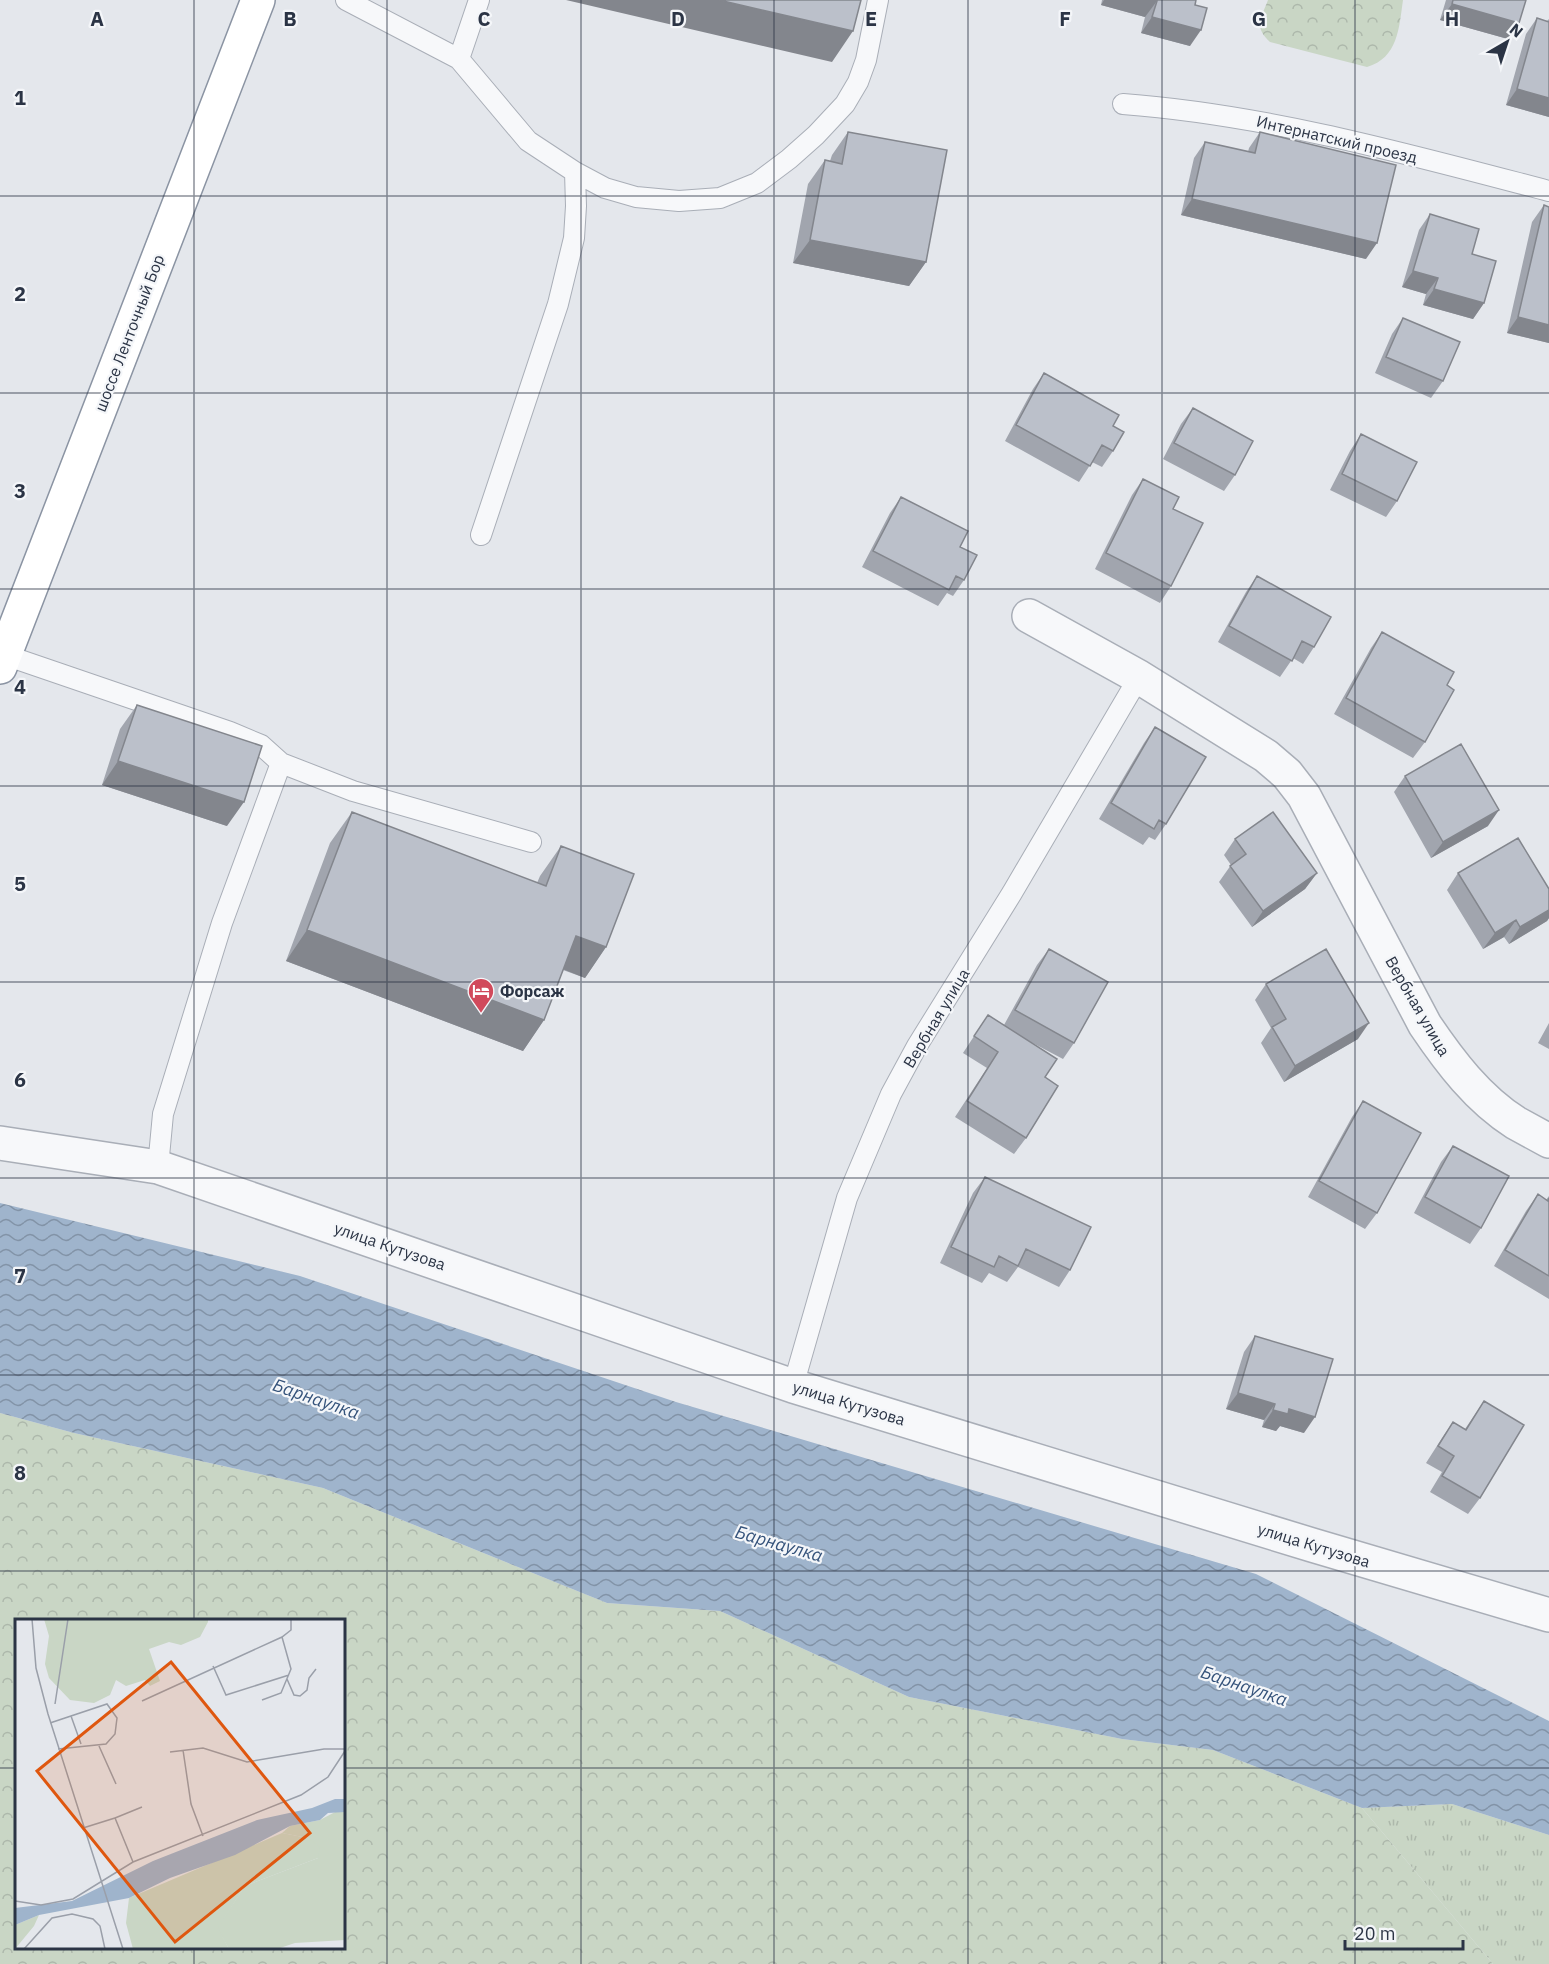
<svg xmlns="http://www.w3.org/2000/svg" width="1549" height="1964" font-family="'IBM Plex Sans',sans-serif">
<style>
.grass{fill:url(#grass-tufts)}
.forest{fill:url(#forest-crowns);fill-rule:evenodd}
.water{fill:url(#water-waves)}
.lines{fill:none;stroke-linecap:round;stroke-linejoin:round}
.lane-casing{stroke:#a9aeb7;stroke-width:22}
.street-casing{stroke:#a9aeb7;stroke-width:36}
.highway-casing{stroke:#8b94a3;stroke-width:36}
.lane{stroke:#f7f8fa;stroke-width:20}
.street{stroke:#f7f8fa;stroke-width:33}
.highway{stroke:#fff;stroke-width:33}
.wall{fill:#a1a5ae}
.shaded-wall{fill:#83868d}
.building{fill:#bbc0ca;stroke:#83868d;stroke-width:1.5}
.grid{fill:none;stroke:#2b3445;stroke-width:1.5;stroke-opacity:0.55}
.labels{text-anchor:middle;stroke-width:4.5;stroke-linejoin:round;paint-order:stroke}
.street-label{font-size:16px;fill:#2b3445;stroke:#f4f6f9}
.poi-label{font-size:16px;font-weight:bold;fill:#2b3445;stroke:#f4f6f9;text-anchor:start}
.water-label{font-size:18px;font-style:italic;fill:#34527a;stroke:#f4f6f9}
.inset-road{fill:none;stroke:#9a9fa9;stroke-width:1.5}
.view{fill:#df570f;fill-opacity:0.15;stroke:#df570f;stroke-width:3}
.inset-edge{fill:none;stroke:#2b3445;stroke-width:3}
.grid-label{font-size:20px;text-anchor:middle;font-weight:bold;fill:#2b3445;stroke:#f4f6f9;stroke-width:4.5;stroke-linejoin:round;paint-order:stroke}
</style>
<defs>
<pattern id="grass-tufts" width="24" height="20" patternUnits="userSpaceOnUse" patternTransform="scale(1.5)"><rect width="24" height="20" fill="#c9d6c5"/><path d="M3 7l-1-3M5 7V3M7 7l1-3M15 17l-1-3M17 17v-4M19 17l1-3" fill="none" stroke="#adb8ab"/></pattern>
<pattern id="forest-crowns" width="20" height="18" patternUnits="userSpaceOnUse" patternTransform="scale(1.5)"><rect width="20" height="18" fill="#c9d6c5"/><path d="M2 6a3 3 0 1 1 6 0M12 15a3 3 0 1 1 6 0" fill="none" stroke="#adb8ab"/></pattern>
<pattern id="water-waves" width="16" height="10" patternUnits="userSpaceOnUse" patternTransform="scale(1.5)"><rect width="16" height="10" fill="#9fb4cc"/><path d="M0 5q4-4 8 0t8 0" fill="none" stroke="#8293a7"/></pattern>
</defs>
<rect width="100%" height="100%" fill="#e4e7ec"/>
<path class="grass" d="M1452 1804 1549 1835V1964H1493L1362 1808Z"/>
<path class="forest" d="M1268 0H1403C1399 28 1398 58 1367 67L1270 42C1253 26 1261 19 1268 0Z
M0 1413 74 1433 323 1488 607 1603 720 1611 909 1697 1122 1739 1213 1750 1362 1808 1493 1964H0ZM16 1620H344V1948H16Z"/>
<path class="water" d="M0 1203 300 1276 676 1402 1256 1574 1549 1721V1835L1452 1804 1362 1808 1213 1750 1122 1739 909 1697 720 1611 607 1603 323 1488 74 1433 0 1413Z"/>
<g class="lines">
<g class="lane-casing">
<path id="lane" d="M346 0 459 59 528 141 575 172 605 188 636 197 679 201 720 198 757 183 789 159 816 135 845 104 858 82 866 60 878 0
M459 59 479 0
M1123 104C1268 115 1408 154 1549 191
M481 535 558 304 574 238 576 206 575 172
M5 655 230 732 261 745 281 763 222 923 163 1114 158 1167
M281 763 353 791 531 842
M793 1386 847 1198 891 1094 917 1046 1012 893 1139 677"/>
</g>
<g class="street-casing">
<path id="street" d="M1029 616 1139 677 1266 756 1287 774 1304 796 1425 1025C1450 1062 1478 1099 1516 1123 1527 1129 1538 1135 1549 1141
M0 1143 158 1167 793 1386 1312 1545 1549 1615"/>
</g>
<g class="highway-casing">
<path id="highway" d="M0 667 258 0"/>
</g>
<use href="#lane" class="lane"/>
<use href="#street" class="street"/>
<use href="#highway" class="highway"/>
</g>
<path class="wall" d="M1102 0H1196L1190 46 1141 33 1145 17 1101 5Z
M1446 0H1526L1519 23 1508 39 1440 20Z
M1537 18 1547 21 1549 19V117L1506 105 1526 34Z
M848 132 926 262 909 286 793 263 808 184 825 160 830 161 832 155Z
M1260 132 1366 259 1181 215 1194 158 1205 142 1248 152 1249 148Z
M1544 205 1549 343 1507 333 1532 222Z
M1430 214 1472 254 1484 303 1473 319 1423 305 1426 294 1402 287 1419 230Z
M1403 318 1443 381 1431 398 1375 373 1392 334Z
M1044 373 1113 426V451L1102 467 1092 462 1079 482 1005 441 1033 389Z
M1193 408 1235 475 1224 491 1163 459 1181 424Z
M1361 434 1397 501 1386 517 1330 490 1350 451Z
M1143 479 1171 586 1160 603 1095 569 1132 495Z
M901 497 960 547 964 580 953 596 947 593 938 606 862 567 890 513Z
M1257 576 1314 647 1303 664 1293 658 1280 677 1218 642 1246 592Z
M1382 632 1425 742 1413 758 1334 714 1371 648Z
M137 705 227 826 102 785 120 729Z
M1155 727 1166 824 1155 840 1149 837 1143 845 1099 819 1144 743Z
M1405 776 1488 826 1431 858 1394 792Z
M352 812 537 883 540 876 561 846 606 947 585 978 563 970 544 1020 523 1051 286 961 330 843Z
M1235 839 1317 873 1305 889 1252 927 1219 882 1231 865 1224 855Z
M1458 873 1549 889V918L1547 921 1509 944 1504 937 1483 949 1447 890Z
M1049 949 1074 1043 1063 1059 1025 1039 1045 1077 1026 1138 1014 1154 955 1117 987 1068 963 1053 988 1015 1004 1025 1037 965Z
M1266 984 1358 1039 1284 1082 1261 1043 1271 1028 1255 1000Z
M1549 1023V1049L1538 1043Z
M1363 1101 1377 1213 1365 1229 1308 1197 1352 1117Z
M1453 1146 1481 1228 1470 1244 1414 1213 1441 1162Z
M985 1177 1070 1270 1059 1287 1018 1267 1007 1282 989 1273 982 1283 940 1263 973 1193Z
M1538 1194 1546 1200 1549 1196V1299L1494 1266 1526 1211Z
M1255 1336 1304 1433 1280 1426 1276 1431 1262 1427 1264 1420 1226 1409 1244 1352Z
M1484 1401 1480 1498 1468 1514 1430 1492 1442 1472 1426 1463 1442 1438 1453 1422 1465 1429Z"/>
<path class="shaded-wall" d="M566 0H719L853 31 832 62Z
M1104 0H1153L1157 1 1145 17 1101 5Z
M1452 4 1519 23 1508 39 1440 20Z
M1152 17 1201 30 1190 46 1141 33Z
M1517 89 1549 98V117L1506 105Z
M1192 199 1377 243 1366 259 1181 215Z
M810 240 926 262 909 286 793 263Z
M1413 271 1438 278 1426 294 1402 287Z
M1434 289 1484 303 1473 319 1423 305Z
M1518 317 1549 325V343L1507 333Z
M118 761 244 802 227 826 102 785Z
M1499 810 1488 826 1431 858 1443 842Z
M1317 873 1305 889 1252 927 1263 911Z
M1549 910V918L1547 921 1509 944 1520 927Z
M1516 920 1504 937 1483 949 1495 933Z
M307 930 544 1020 523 1051 286 961Z
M576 936 606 947 585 978 555 966Z
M1369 1023 1358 1039 1284 1082 1295 1066Z
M1238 1393 1275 1404 1264 1420 1226 1409Z
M1289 1409 1315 1417 1304 1433 1280 1426 1276 1431 1262 1427 1273 1410Z"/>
<path class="building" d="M719 0H861L853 31Z
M1153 0H1196L1195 5 1207 8 1201 30 1152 17 1157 1Z
M1453 0H1526L1519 23 1452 4Z
M1537 18 1549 22V98L1517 89Z
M848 132 947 150 926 262 810 240 825 160 842 164Z
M1260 132 1396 165 1377 243 1192 199 1205 142 1255 153Z
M1544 205 1549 207V325L1518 317Z
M1430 214 1479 229 1472 254 1496 261 1484 303 1434 289 1438 278 1413 271Z
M1403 318 1460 342 1443 381 1386 357Z
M1044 373 1119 415 1113 426 1124 432 1113 451 1102 445 1090 466 1016 425Z
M1193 408 1253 441 1235 475 1174 443Z
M1361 434 1417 462 1397 501 1342 474Z
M1143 479 1179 497 1173 509 1203 523 1171 586 1106 553Z
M901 497 968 531 960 547 977 555 964 580 956 576 949 590 873 551Z
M1257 576 1331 617 1314 647 1302 641 1292 661 1229 626Z
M1382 632 1454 672 1447 685 1454 690 1425 742 1346 698Z
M137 705 262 746 244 802 118 761Z
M1155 727 1206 757 1166 824 1159 820 1154 829 1111 803Z
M1461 744 1499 810 1443 842 1405 776Z
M352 812 546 886 561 846 634 874 606 947 576 936 544 1020 307 930Z
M1273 812 1317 873 1263 911 1230 866 1246 854 1235 839Z
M1518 838 1549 889V910L1520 927 1516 920 1495 933 1458 873Z
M1049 949 1108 982 1074 1043 1015 1010Z
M1326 949 1369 1023 1295 1066 1272 1027 1286 1019 1266 984Z
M988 1015 1057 1059 1045 1077 1058 1086 1026 1138 967 1101 998 1052 974 1036Z
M1363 1101 1421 1133 1377 1213 1319 1181Z
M1453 1146 1509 1176 1481 1228 1425 1197Z
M985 1177 1091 1227 1070 1270 1026 1249 1018 1266 999 1256 994 1267 951 1247Z
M1538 1194 1548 1201 1549 1198V1276L1505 1250Z
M1255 1336 1333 1359 1315 1417 1289 1409 1288 1414 1273 1410 1275 1404 1238 1393Z
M1484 1401 1524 1425 1480 1498 1442 1476 1454 1456 1438 1446 1453 1422 1466 1430Z"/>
<path class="grid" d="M194 0V1620M387 0V1964M581 0V1964M774 0V1964M968 0V1964M1162 0V1964M1355 0V1964M0 196H1549M0 393H1549M0 589H1549M0 786H1549M0 982H1549M0 1178H1549M0 1375H1549M0 1571H1549M0 1768H16M344 1768H1549M194 1948V1964"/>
<defs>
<g id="hotel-pin" transform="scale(1.35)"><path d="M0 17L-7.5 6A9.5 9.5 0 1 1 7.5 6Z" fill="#d1495b" stroke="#f4f6f9"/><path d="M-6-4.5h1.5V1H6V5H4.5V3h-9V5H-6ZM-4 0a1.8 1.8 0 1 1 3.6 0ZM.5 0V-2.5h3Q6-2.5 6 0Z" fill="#fff"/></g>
</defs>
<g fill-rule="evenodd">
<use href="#hotel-pin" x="481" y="991"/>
</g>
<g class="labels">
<g class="street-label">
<text transform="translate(1337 139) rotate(13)" y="6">Интернатский проезд</text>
<text transform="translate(129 333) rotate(-69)" y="6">шоссе Ленточный Бор</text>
<text transform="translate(1418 1006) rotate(60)" y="6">Вербная улица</text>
<text transform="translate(936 1018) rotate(-59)" y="6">Вербная улица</text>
<text transform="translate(390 1246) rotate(19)" y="6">улица Кутузова</text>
<text transform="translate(849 1403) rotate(17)" y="6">улица Кутузова</text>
<text transform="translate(1314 1545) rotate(17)" y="6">улица Кутузова</text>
</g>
<g class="poi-label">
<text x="500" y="997">Форсаж</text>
</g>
<g class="water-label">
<text transform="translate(316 1399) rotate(19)" y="6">Барнаулка</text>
<text transform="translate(779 1544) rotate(16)" y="6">Барнаулка</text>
<text transform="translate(1244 1686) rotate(19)" y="6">Барнаулка</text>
</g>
</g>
<g transform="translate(15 1619)">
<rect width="330" height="330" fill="#e4e7ec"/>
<path d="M322 192 330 193V321L280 324 262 330H214L202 309 230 267 303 239 293 219 267 214 275 207 305 201Z" fill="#c9d6c5"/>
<path d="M29 0H193V3L185 18 166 26 154 23 134 30 145 62 135 67 130 61 111 67 101 61 95 76 79 84 55 81 34 59 30 45 34 17ZM267 214 293 219 305 228 303 239 230 267 203 309 214 330H118L111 304 114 279ZM24 296 19 307 0 330V306Z" fill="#c9d6c5"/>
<path d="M320 180H330V193L313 194 305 201 275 207 220 236 155 259 114 279 24 296 0 306V289L57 282 138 242 242 201 297 189Z" fill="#9fb4cc"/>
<path class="inset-road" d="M17 0 21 49 33 95 108 330M198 47 211 76 274 56M272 60 279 76 285 77 292 71 294 59 301 50M247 81 266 74 276 50 267 18M127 82 267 18 276 11V0M40 85 53 0M56 97 66 125M35 104 92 85 102 99 100 115 91 125 43 130M84 127 101 165M168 131 176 185 188 217M155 133 188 129 232 143 309 130H330M100 199 127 188M68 209 100 199 118 243M0 282 26 286 58 280 118 243 286 176 313 158 330 132M9 330 37 299 57 295 78 300 85 307 90 330"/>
<path class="view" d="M156 43 295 214 160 323 22 152Z"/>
<rect width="330" height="330" class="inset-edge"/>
</g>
<g class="grid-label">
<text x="97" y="26">A</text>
<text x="290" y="26">B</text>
<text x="484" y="26">C</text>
<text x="678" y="26">D</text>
<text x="871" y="26">E</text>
<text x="1065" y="26">F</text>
<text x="1259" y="26">G</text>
<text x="1452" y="26">H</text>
<text x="20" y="105">1</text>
<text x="20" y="301">2</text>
<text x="20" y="498">3</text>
<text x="20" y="694">4</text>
<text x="20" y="891">5</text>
<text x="20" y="1087">6</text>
<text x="20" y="1283">7</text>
<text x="20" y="1480">8</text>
</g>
<g transform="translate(1507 42) rotate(39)" stroke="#f4f6f9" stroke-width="4.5" paint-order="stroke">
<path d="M0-4.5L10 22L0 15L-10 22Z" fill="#2b3445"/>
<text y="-9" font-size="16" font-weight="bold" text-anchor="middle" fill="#2b3445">N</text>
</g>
<path d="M1345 1940v9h118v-9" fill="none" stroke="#2b3445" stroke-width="3"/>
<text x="1354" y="1940" font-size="18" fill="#2b3445" stroke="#f4f6f9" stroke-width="4.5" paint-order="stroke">20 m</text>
</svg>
